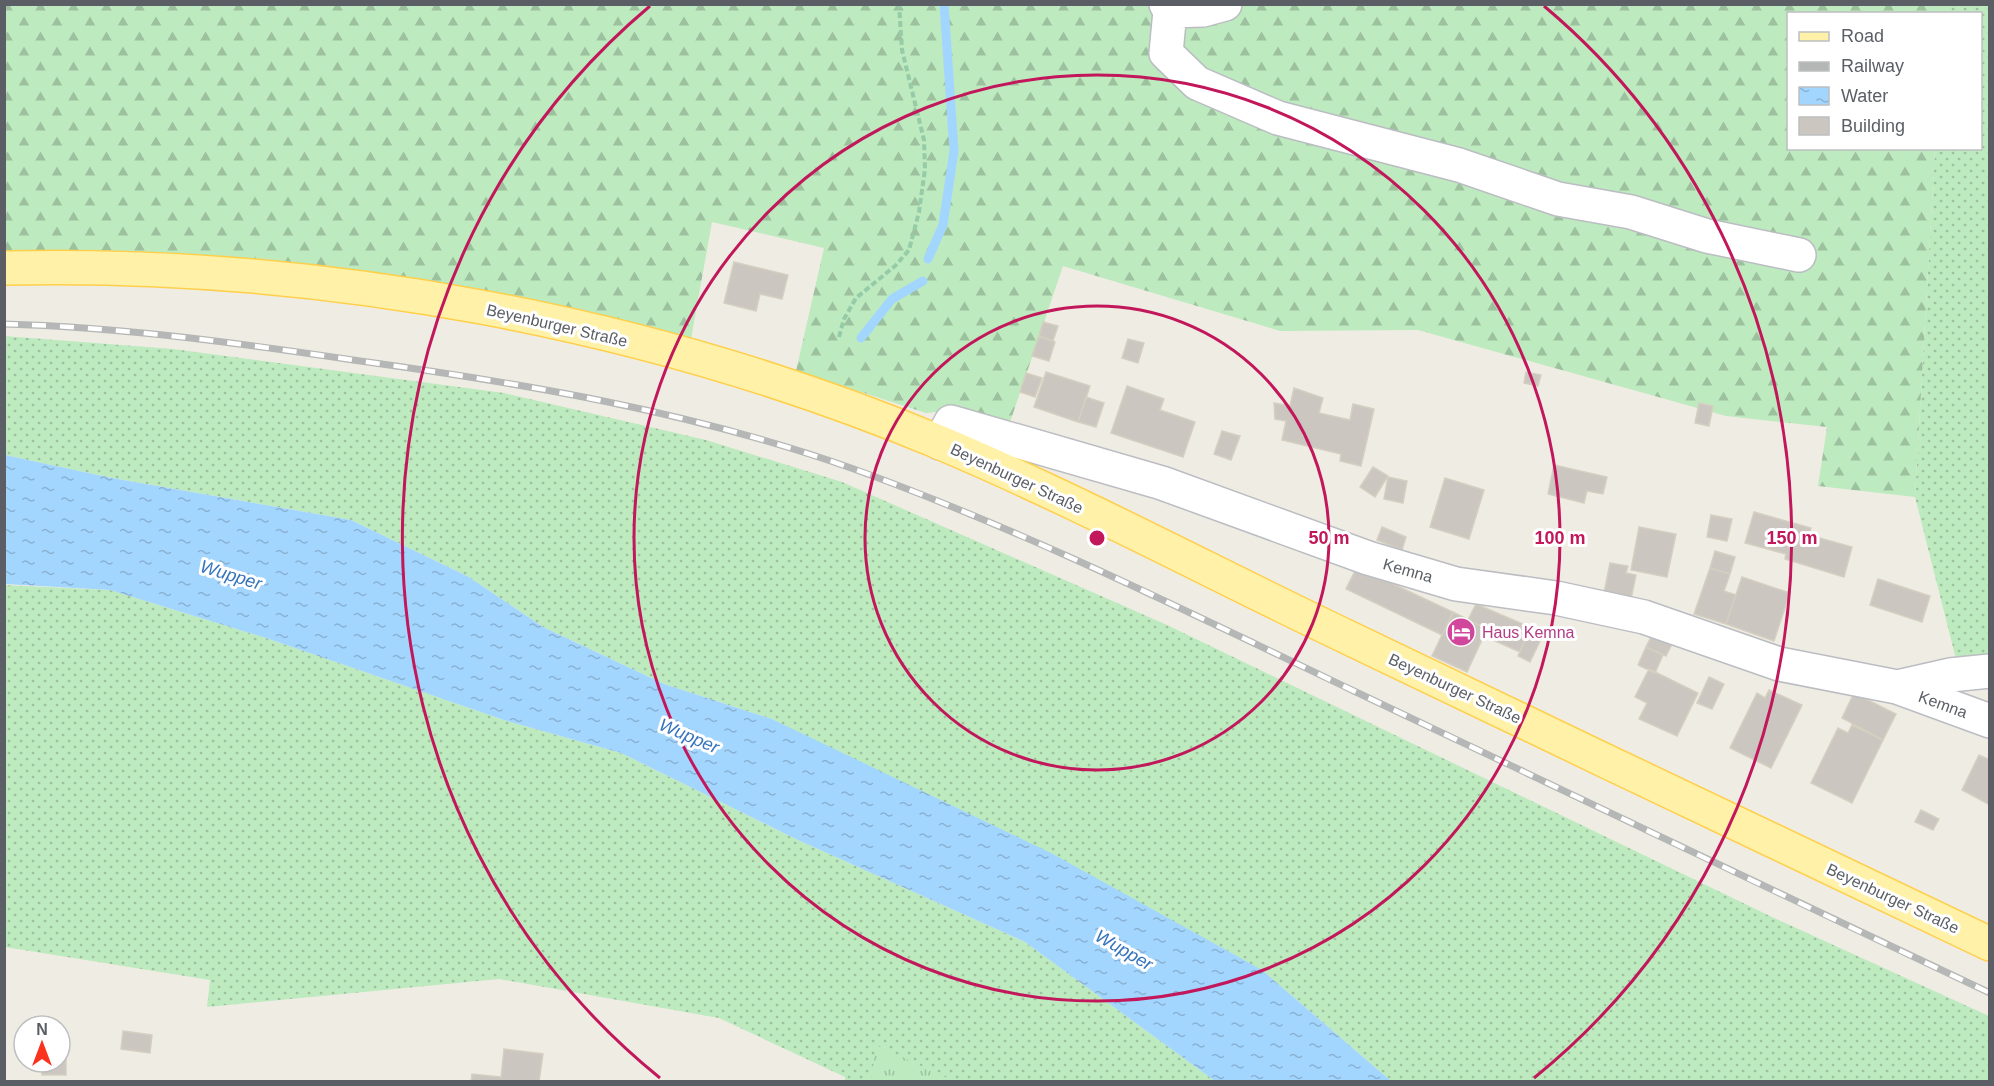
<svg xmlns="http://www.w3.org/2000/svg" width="1994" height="1086" font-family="Helvetica,sans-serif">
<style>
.grass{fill:url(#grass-dots)}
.forest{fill:url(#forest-firs)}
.park{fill:url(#park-tufts)}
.water{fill:url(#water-ripples)}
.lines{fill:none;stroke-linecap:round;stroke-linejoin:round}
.stream{stroke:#a3d6ff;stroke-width:9}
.building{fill:#cbc7c0;stroke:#d5cfc1;stroke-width:1.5}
.minor-casing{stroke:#bbbdc3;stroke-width:36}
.major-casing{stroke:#ffcf4c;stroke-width:36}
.path{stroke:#95cba6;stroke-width:4;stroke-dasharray:6 3;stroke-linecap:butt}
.minor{stroke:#fff;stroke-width:33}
.major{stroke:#fff2a8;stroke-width:33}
.rail-casing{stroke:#b5b6b6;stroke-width:7}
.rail{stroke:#fff;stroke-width:4.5;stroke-dasharray:14;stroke-linecap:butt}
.ring{fill:none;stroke:#c2185b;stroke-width:3}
.labels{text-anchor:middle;stroke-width:6;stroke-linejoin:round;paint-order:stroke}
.street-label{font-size:16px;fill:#5b5f65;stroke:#fff}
.hotel-label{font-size:16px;fill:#b23c85;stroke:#fff;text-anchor:start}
.water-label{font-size:18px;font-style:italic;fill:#3675bc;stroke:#fff}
.centre{fill:#c2185b;stroke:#fff;stroke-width:3}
.ring-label{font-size:18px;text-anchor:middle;font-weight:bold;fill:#c2185b;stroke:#fff;stroke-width:6;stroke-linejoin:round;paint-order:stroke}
</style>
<defs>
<pattern id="grass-dots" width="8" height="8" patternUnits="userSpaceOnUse" patternTransform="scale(1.5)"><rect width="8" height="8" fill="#bdeabe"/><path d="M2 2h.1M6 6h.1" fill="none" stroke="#9dc19e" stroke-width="1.8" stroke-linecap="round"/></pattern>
<pattern id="forest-firs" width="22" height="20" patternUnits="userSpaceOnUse" patternTransform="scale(1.5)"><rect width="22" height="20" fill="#bdeabe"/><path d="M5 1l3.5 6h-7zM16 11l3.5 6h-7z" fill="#9dc19e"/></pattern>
<pattern id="park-tufts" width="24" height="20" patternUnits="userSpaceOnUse" patternTransform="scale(1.5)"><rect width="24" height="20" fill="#bdeabe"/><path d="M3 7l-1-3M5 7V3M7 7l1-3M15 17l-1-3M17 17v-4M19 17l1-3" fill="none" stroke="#9dc19e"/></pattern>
<pattern id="water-ripples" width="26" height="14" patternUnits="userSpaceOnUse" patternTransform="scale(1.5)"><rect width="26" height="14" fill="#a3d6ff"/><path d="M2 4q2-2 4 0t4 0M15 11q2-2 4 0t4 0" fill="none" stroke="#88b1d2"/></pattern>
</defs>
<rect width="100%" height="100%" fill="#efede3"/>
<path class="grass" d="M1943 5H1989V663L1958 667 1915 497 1935 149 1980 148V14L1943 13Z
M4 336 173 349 504 393 706 440 842 482 1167 625 1772 917 1989 1016V1081H1391L1262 970 772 719 664 684 543 627 469 577 351 520 112 478 5 455Z
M4 585 110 590 266 638 504 720 621 753 798 840 1025 942 1215 1081H845V1077L719 1018 499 979 207 1007 210 980 5 947Z"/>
<path class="forest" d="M4 5H1943V13L1788 14V148L1935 149 1915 497 1818 486 1827 427 1726 416 1418 330 1280 331 1063 266 1007 431 946 411 926 413 796 371 824 248 712 222 691 339 460 288 5 252Z"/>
<path class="park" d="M876 1045 954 1081H871Z"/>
<path class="water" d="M5 455 112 478 351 520 469 577 543 627 664 684 772 719 1051 853 1262 970 1391 1081H1215L1025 942 798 840 621 753 504 720 266 638 110 590 5 584Z"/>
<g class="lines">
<path class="stream" d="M928 259 943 225 954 151 944 4
M861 338 892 299 923 281"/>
</g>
<path class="building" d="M734 262 788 275 782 299 760 294 756 311 724 303Z
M1043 322 1058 326 1053 341 1039 336Z
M1039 336 1055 342 1049 361 1032 356Z
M1128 339 1144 343 1138 363 1122 358Z
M1046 372 1090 386 1078 422 1034 407Z
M1526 372 1541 375 1538 386 1524 383Z
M1026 373 1042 378 1035 397 1020 392Z
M1127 386 1164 399 1160 410 1195 422 1183 457 1111 433Z
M1294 388 1323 398 1319 413 1350 420 1353 404 1374 409 1361 466 1340 461 1341 454 1282 440 1286 421 1275 419 1274 403 1290 406Z
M1086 397 1104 403 1096 427 1078 422Z
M1699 403 1713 406 1709 426 1695 423Z
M1222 431 1240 436 1231 460 1214 454Z
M1554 465 1607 477 1603 494 1587 491 1584 503 1548 494Z
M1373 467 1388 476 1375 497 1360 487Z
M1388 477 1407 481 1403 503 1384 499Z
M1445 478 1484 490 1469 539 1430 527Z
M1754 512 1811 528 1809 535 1852 547 1844 577 1785 559 1786 554 1745 543Z
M1711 515 1732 519 1727 541 1707 537Z
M1382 527 1406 537 1402 550 1377 540Z
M1639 527 1676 534 1667 577 1631 570Z
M1715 551 1735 557 1730 574 1710 568Z
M1610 563 1628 566 1626 573 1636 575 1631 599 1604 593Z
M1357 567 1453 612 1442 635 1346 589Z
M1710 568 1730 574 1724 591 1736 595 1726 624 1694 614Z
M1742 577 1790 593 1774 641 1726 624Z
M1878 579 1930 596 1922 622 1870 605Z
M1476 604 1523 624 1521 627 1529 631 1520 652 1484 636 1487 629 1468 620Z
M1453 612 1487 629 1467 672 1432 656Z
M1655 629 1675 638 1666 656 1646 647Z
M1529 631 1542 637 1530 662 1518 656Z
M1646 647 1663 655 1655 673 1638 665Z
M1649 669 1698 693 1677 736 1639 719 1647 703 1635 697Z
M1709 677 1724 684 1712 709 1697 703Z
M1769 690 1802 705 1771 768 1730 748 1757 693 1765 698Z
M1854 693 1896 714 1883 740 1842 718Z
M1852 725 1883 740 1852 803 1811 783 1838 728 1848 733Z
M1979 755 1990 760V805L1962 790Z
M1921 810 1939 819 1933 830 1915 822Z
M123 1031 152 1035 150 1053 121 1049Z
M504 1049 543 1054 539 1082H471L472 1074 501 1077Z
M60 1057H66V1075H42V1062H60Z"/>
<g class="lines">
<g class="minor-casing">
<path id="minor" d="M1166 4 1170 11 1203 10 1225 4
M1170 11 1166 53 1197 83 1278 118 1459 165 1558 199 1631 212 1707 236 1799 255
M940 443 951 422 1162 483 1368 558 1456 584 1556 598 1644 617 1779 664 1897 687 1990 721
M1897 687 1950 675 1990 671"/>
</g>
<g class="major-casing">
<path id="major" d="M4 268C321 261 649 321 941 443 1078 501 1211 572 1345 636 1560 739 1774 842 1990 944"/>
</g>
<path class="path" d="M839 337 844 319 856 298 895 266 909 250 919 212 925 169 924 140 902 50 899 4"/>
<use href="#minor" class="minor"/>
<use href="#major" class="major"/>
<g class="rail-casing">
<path id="rail" d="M4 324C121 327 238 343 353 360 522 383 689 411 851 468 1024 530 1190 613 1356 692 1567 792 1778 893 1990 993"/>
</g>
<use href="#rail" class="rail"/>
</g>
<g class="ring">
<circle cx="1097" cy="538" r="232"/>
<circle cx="1097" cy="538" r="463"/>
<path d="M660 1078A695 695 0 0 1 650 6M1544 6A695 695 0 0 1 1534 1078"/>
</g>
<defs>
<g id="hotel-disc" transform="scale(1.5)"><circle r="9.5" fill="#d1479c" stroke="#fff"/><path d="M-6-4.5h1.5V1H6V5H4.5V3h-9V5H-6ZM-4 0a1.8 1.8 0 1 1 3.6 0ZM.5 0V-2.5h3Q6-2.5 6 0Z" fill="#fff"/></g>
</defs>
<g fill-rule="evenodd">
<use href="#hotel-disc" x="1461" y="632"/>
</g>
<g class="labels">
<g class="street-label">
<text transform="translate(557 325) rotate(13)" y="6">Beyenburger Straße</text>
<text transform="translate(1017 478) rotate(25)" y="6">Beyenburger Straße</text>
<text transform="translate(1408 570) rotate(16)" y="6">Kemna</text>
<text transform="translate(1455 688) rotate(25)" y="6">Beyenburger Straße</text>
<text transform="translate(1943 704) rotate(20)" y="6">Kemna</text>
<text transform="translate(1893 898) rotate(25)" y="6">Beyenburger Straße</text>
</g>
<g class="hotel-label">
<text x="1482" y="638">Haus Kemna</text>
</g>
<g class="water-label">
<text transform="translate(231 575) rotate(17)" y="6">Wupper</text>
<text transform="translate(689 736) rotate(23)" y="6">Wupper</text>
<text transform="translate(1124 950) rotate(30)" y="6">Wupper</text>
</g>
</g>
<circle cx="1097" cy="538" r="9" class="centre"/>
<g class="ring-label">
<text x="1329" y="544">50 m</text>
<text x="1560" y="544">100 m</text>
<text x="1792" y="544">150 m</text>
</g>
<rect width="1994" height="1086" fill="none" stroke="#5b5f65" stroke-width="12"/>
<rect x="1787" y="12" width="195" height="138" fill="#ffffff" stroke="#bdbfc1" stroke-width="1.5"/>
<rect x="1799" y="32" width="30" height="9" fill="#fff2a8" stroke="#bdbfc1" stroke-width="1.5"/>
<text x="1841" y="42" font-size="18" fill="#5b5f65">Road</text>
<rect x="1799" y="62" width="30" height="9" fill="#b5b6b6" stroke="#bdbfc1" stroke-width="1.5"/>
<text x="1841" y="72" font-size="18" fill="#5b5f65">Railway</text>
<rect x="1799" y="87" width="30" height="18" fill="url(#water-ripples)" stroke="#bdbfc1" stroke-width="1.5"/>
<text x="1841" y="102" font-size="18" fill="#5b5f65">Water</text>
<rect x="1799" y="117" width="30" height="18" fill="#cbc7c0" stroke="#bdbfc1" stroke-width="1.5"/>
<text x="1841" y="132" font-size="18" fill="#5b5f65">Building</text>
<g transform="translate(42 1044)"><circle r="28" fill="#ffffff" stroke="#bdbfc1" stroke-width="1.5"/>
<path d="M0-4.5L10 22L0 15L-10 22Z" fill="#fa321e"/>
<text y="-9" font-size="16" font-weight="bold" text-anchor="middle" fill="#5b5f65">N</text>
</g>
</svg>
